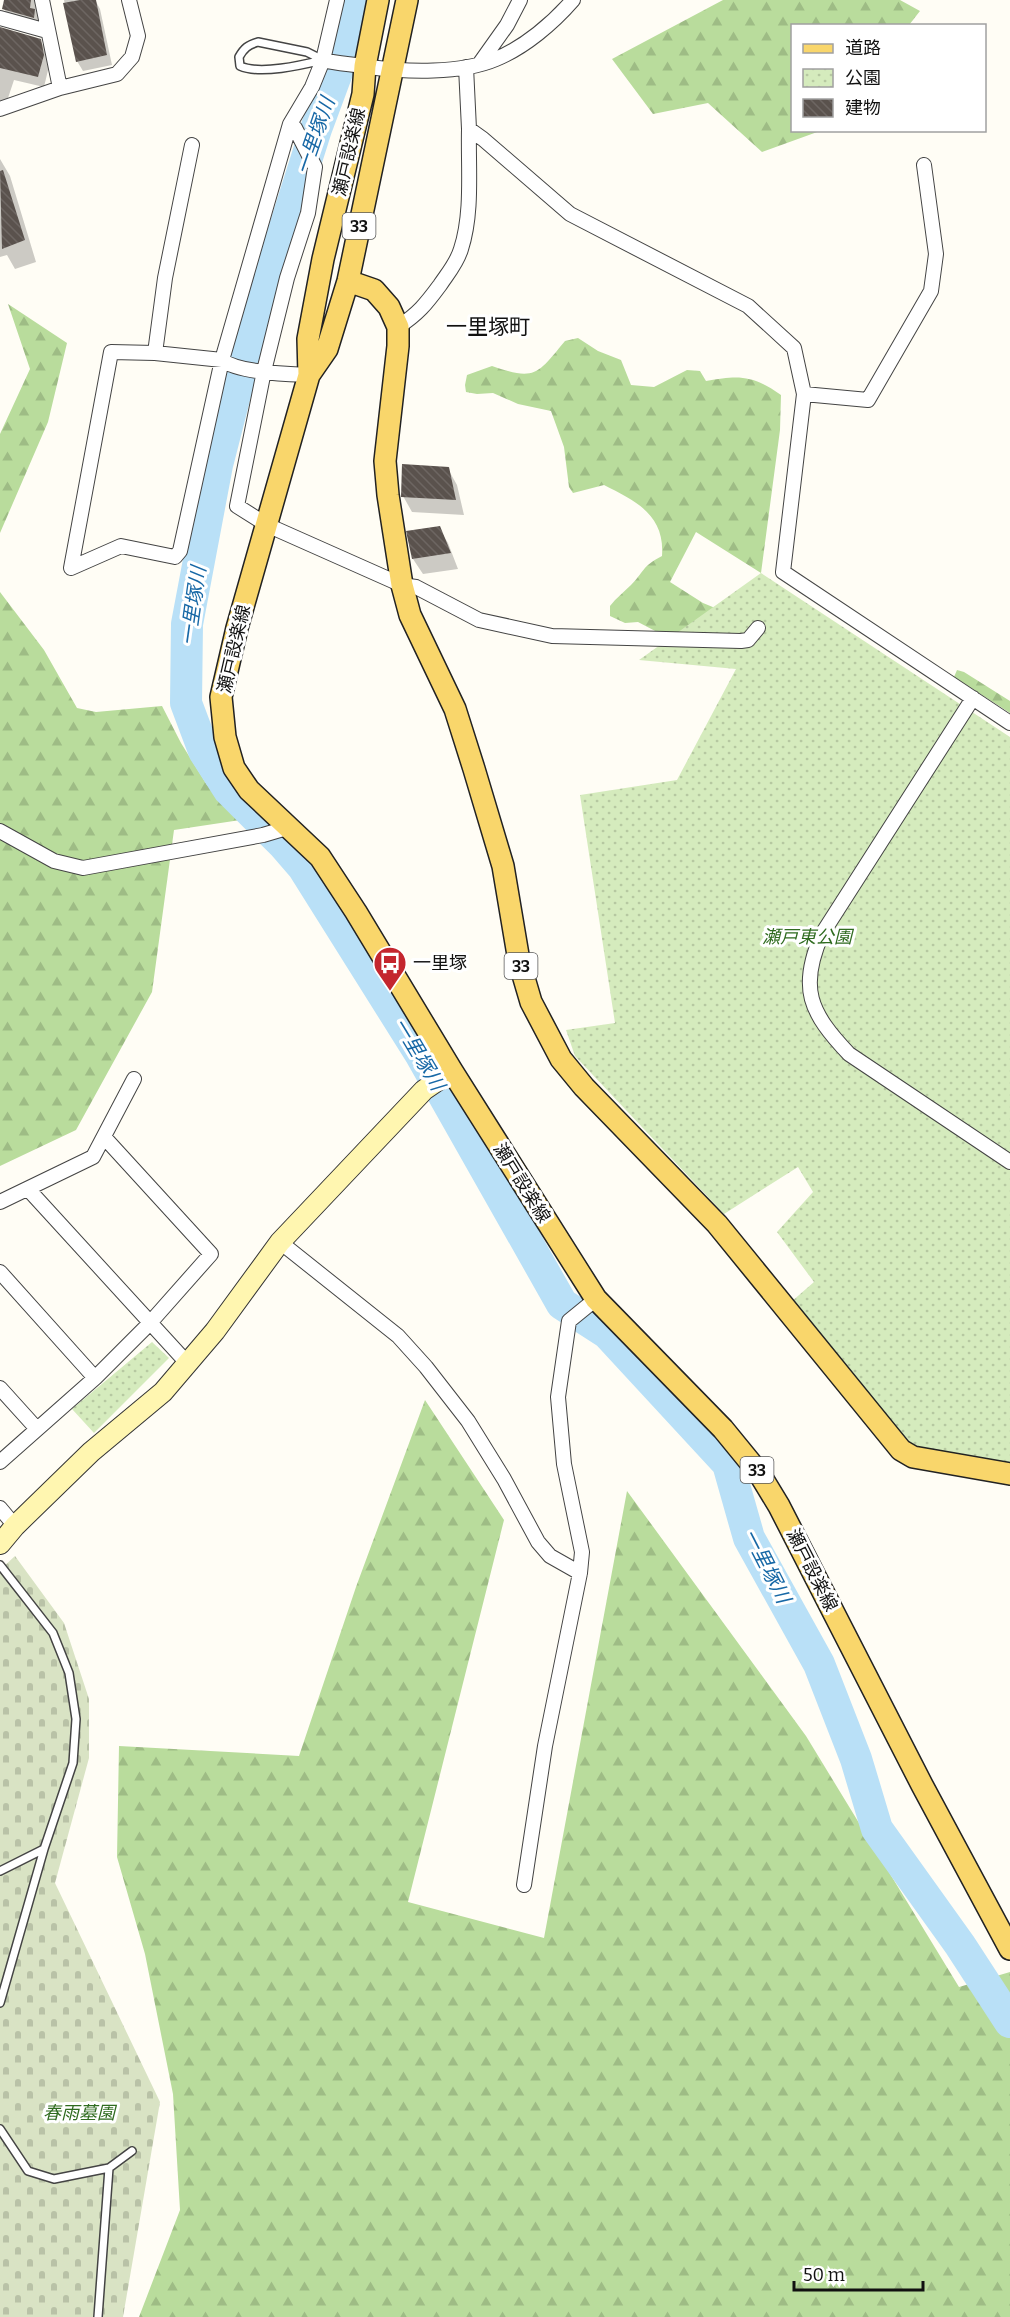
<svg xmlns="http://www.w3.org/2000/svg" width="1010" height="2317" font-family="Bitter,'Noto Sans JP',serif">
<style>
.forest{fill:url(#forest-firs)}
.cemetery{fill:url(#cemetery-stones)}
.park{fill:url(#park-dots)}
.shadow{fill:#0003}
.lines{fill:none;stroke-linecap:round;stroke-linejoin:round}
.river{stroke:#b9e0f7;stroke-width:32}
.building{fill:url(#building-back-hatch)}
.lane-casing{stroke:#444;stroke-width:10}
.street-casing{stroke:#444;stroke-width:16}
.secondary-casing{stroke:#333;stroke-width:22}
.primary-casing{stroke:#222;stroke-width:24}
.lane{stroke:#fff;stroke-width:7}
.street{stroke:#fff;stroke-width:14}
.secondary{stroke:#fff6b0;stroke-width:20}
.primary{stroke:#f9d66b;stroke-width:21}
.labels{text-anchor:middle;stroke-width:6;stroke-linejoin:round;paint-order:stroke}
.shield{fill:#fff;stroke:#585858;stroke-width:1.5}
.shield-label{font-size:16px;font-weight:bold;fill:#111}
.street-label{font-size:18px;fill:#111;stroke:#fff}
.park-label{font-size:18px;font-style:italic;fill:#2f6b1f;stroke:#fff}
.poi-label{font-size:18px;fill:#111;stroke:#fff;text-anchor:start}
.water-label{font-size:20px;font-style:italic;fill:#1768a6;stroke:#fff}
.quarter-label{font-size:21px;fill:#111;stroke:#fff}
</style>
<defs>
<pattern id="forest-firs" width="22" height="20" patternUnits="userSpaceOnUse" patternTransform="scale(1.5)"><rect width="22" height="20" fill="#b9dc9c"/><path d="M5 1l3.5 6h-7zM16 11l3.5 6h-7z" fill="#9ebc85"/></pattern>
<pattern id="cemetery-stones" width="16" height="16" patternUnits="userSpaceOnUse" patternTransform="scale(1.5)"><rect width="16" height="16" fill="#d9e3c4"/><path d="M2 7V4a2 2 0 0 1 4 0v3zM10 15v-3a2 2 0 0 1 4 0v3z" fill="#b9c2a7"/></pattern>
<pattern id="park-dots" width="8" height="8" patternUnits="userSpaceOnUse" patternTransform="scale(1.5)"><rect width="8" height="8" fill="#d5ebbd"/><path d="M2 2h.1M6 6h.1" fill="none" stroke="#b6c8a1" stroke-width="1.8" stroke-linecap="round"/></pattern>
<pattern id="building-back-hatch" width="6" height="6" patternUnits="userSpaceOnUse" patternTransform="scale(1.5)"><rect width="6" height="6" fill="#5a524d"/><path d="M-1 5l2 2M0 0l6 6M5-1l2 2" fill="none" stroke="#6d6662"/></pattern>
</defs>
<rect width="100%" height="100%" fill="#fffdf5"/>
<path class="forest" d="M723 0H900L920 11 909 25 792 26V130L820 131 762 152 708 103 653 114 612 59Z
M8 304 67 343 48 422 0 533V434L30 369Z
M578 338 598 351 621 360 631 385 654 387 687 370 700 371 706 381C740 375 752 375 781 395L780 430 761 573 696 532 670 582 703 603 737 617 722 638 676 632 659 633 638 622 625 623 610 616V606C616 598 624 592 631 585 645 571 641 567 662 556 665 515 636 501 604 485L573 493 569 487 564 447 551 411 518 404 493 393 477 394 466 392 465 385 467 375 492 366C535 381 537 375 565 341Z
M0 592 44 650 77 708 96 712 162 706 181 743 207 785 247 819 174 830 152 992 76 1130 0 1166Z
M957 670 964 672 1010 701V713L954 677Z
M425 1400 504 1520 408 1902 544 1938 627 1491 806 1736 959 1987 1010 1972V2317H139L180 2210 173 2094 145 1954 117 1857 119 1746 299 1756 356 1587Z"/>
<path class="cemetery" d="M15 1556 64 1623 89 1699V1758L55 1883 160 2102 123 2317H0V1570Z"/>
<path class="park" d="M761 573 1010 737V1465L913 1446 898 1435 791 1302 814 1282 777 1232 813 1192 798 1167 724 1214 575 1056 566 1030 615 1023 580 795 677 780 736 669 639 660Z
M152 1342 169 1358 94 1433 72 1409Z"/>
<path class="shadow" d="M6 0H42L38 9 39 27 10 19 4 9Z
M64 0H95L100 9 112 65 83 71 77 61Z
M0 30 40 40 46 50 49 66 44 87 14 80 4 110 0 111Z
M0 159 10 176 36 262 15 269 7 255 0 257Z
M448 469 457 485 464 515 412 512 403 496Z
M439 528 448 543 458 569 423 574 413 559Z"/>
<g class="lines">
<path class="river" d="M353 0 349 40 316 129 248 344 217 465 187 624 186 703 204 751 229 790 284 845 303 867 421 1055 562 1304 607 1333 728 1464 749 1538 819 1664 856 1759 877 1829 960 1945 1010 2022"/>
</g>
<path class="building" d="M4 0H31L30 8 35 9 34 18 2 9Z
M80 0H96L107 55 76 62 63 3Z
M0 27 41 39 44 55 38 77 0 68Z
M3 170 25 240 2 249 0 171Z
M402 464 449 467 456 500 401 497Z
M440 526 451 553 412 559 406 531Z"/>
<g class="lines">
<g class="lane-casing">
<path id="lane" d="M258 42 307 52 323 60C302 65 260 75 240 66L239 57C244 48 248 45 258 42Z
M0 1565 53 1633 69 1673 76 1719 73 1763 44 1849 0 2003
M0 1871 44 1849
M0 2129 28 2171 54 2179 109 2168 132 2151
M98 2317 109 2168"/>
</g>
<g class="street-casing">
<path id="street" d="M42 0 60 88
M0 18 47 31
M323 60C337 64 354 64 369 67 406 72 461 74 496 59 525 47 553 23 573 0
M480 63 507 25 520 0
M466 67 469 129 483 139 570 214 748 306 794 348 804 394 783 572 1010 723
M0 109 60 88 117 74 132 57 138 36 129 0
M290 124 295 128 315 167 308 213 287 278 264 371 237 506 267 525 402 585 416 587 479 620 552 636 741 641 748 640 758 628
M398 327C418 314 426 304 440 285 448 273 457 263 461 249 473 212 468 168 469 129
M155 353 165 278 192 145
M309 375C288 374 239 373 222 360L155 353 111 352 71 568 121 546 175 557 180 551 222 360 290 124 312 87 323 60 337 0
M804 394 868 400 931 291 936 254 924 165
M973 698 822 934C798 988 810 1013 849 1054L1010 1162
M0 831 54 861 83 868 263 835 290 827
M28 1189 188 1364
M0 1202 93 1157 134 1079
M280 1242 398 1336 426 1367 468 1421 504 1479 538 1542 550 1556 580 1573
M0 1272 95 1378
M0 1388 37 1429
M0 1462 95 1378 149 1324 211 1254 104 1137
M0 1508 15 1526
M524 1885 545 1746 580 1573 582 1552 564 1464 558 1397 569 1321 596 1299"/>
</g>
<g class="secondary-casing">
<path id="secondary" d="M0 1544 15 1526 91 1452 163 1392 215 1331 280 1242 424 1090 452 1071"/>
</g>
<g class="primary-casing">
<path id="primary" d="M378 0 365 66 363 94 323 259 308 339 309 375 237 628 221 697 225 737 234 768 249 790 320 857 356 912 452 1071 596 1299 723 1429 759 1473 779 1506 922 1785 1010 1949
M348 281 374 290 389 307 398 327V346L385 461 388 495 402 585 410 615 455 709 474 769 503 866 519 961 531 1002 561 1059 584 1087 717 1224 901 1450 913 1457 1010 1474
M309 375 327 349 348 281 407 0"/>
</g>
<use href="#lane" class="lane"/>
<use href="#street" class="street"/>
<use href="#secondary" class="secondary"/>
<use href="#primary" class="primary"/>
</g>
<defs>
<g id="bus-pin" transform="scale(1.725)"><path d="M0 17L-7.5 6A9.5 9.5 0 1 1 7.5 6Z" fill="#c4262e" stroke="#fff"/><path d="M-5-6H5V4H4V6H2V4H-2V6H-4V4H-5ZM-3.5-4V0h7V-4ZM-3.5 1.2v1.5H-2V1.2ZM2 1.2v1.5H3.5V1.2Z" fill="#fff"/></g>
</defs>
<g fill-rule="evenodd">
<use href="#bus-pin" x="390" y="963"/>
</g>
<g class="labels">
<g class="shield">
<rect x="342.5" y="213" width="33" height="26" rx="4.5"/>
<rect x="504.5" y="953" width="33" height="26" rx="4.5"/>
<rect x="740.5" y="1457" width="33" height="26" rx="4.5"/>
</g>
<g class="shield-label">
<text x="359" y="232">33</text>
<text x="521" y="972">33</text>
<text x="757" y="1476">33</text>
</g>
<g class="street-label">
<text transform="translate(349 152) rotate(-77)" y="6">瀬戸設楽線</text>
<text transform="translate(234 649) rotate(-77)" y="6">瀬戸設楽線</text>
<text transform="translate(522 1183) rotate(58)" y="6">瀬戸設楽線</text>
<text transform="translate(812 1570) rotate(63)" y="6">瀬戸設楽線</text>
</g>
<g class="park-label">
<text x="807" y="943">瀬戸東公園</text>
<text x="79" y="2119">春雨墓園</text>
</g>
<g class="poi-label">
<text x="413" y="969">一里塚</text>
</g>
<g class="water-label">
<text transform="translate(315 136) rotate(-71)" y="7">一里塚川</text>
<text transform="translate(193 606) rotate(-82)" y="7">一里塚川</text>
<text transform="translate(419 1054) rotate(59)" y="7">一里塚川</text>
<text transform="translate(767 1566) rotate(63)" y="7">一里塚川</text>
</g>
<g class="quarter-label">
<text x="488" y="334">一里塚町</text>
</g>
</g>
<rect x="791" y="24" width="195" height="108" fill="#ffffff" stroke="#a0a0a0" stroke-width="1.5"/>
<rect x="803" y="44" width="30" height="9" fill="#f9d66b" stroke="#a0a0a0" stroke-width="1.5"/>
<text x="845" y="54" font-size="18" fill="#111111">道路</text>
<rect x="803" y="69" width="30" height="18" fill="url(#park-dots)" stroke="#a0a0a0" stroke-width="1.5"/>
<text x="845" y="84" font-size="18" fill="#111111">公園</text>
<rect x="803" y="99" width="30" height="18" fill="url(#building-back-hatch)" stroke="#a0a0a0" stroke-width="1.5"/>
<text x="845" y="114" font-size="18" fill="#111111">建物</text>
<path d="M794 2281v9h129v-9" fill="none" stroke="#111111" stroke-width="3"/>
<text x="803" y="2281" font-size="18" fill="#111111" stroke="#ffffff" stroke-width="4.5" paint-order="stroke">50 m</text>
</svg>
